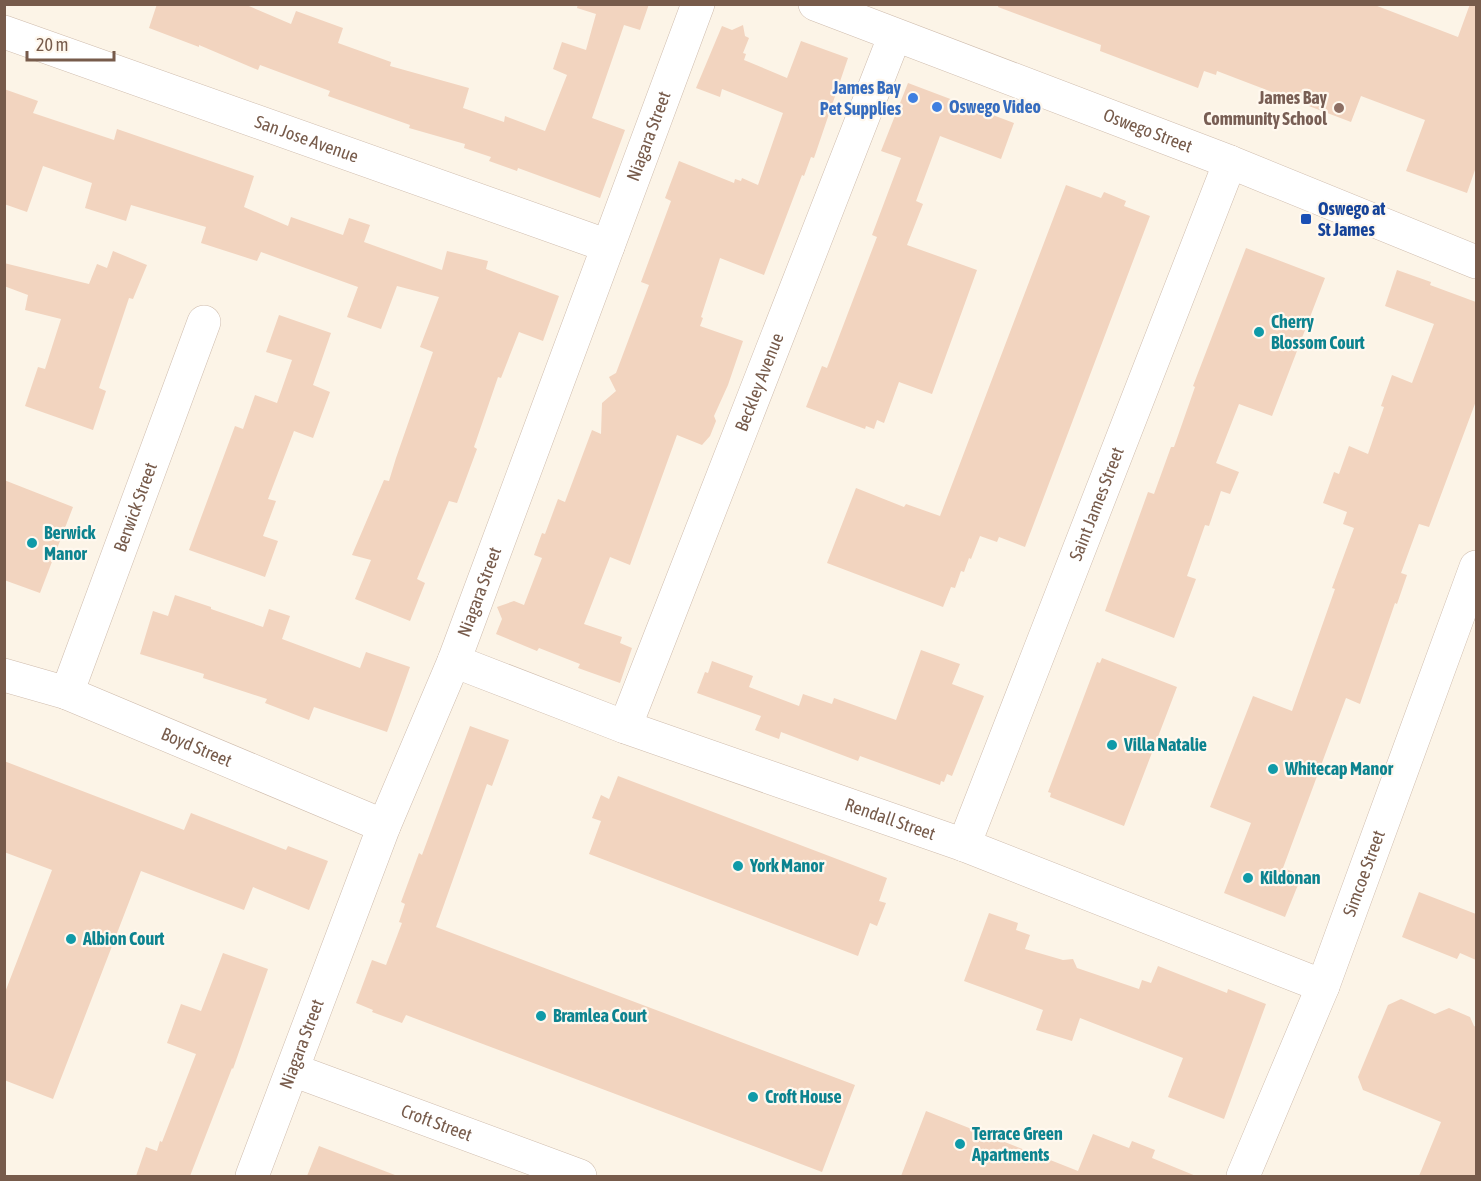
<svg xmlns="http://www.w3.org/2000/svg" width="1481" height="1181" font-family="'Asap Condensed',sans-serif">
<style>
.building{fill:#f2d4bf}
.lines{fill:none;stroke-linecap:round;stroke-linejoin:round}
.minor-casing{stroke:#cfbcad;stroke-width:34}
.minor{stroke:#fff;stroke-width:33}
.shop-dot{fill:#3f7fe0;stroke:#fff8ee;stroke-width:2}
.education-dot{fill:#8d6e63;stroke:#fff8ee;stroke-width:2}
.transit-dot{fill:#1a4fb4;stroke:#fff8ee;stroke-width:2}
.culture-dot{fill:#0f9aa8;stroke:#fff8ee;stroke-width:2}
.labels{text-anchor:middle;stroke-width:4.5;stroke-linejoin:round;paint-order:stroke}
.shop-label{font-size:18px;font-weight:bold;fill:#366cbe;stroke:#fff8ee;text-anchor:end}
.education-label{font-size:18px;font-weight:bold;fill:#785e54;stroke:#fff8ee;text-anchor:end}
.street-label{font-size:18px;fill:#775b4b;stroke:#fff8ee}
.transit-label{font-size:18px;font-weight:bold;fill:#164399;stroke:#fff8ee;text-anchor:start}
.culture-label{font-size:18px;font-weight:bold;fill:#0d838f;stroke:#fff8ee;text-anchor:start}
</style>
<rect width="100%" height="100%" fill="#fcf4e7"/>
<path class="building" d="M157 4H244L291 24 296 11 343 28 338 43 391 62 390 66 469 88 463 108 504 122 505 116 545 131 567 75 553 69 562 42 586 50 596 14 577 8 578 4H649L640 30 624 25 592 118 625 130 600 198 518 168 517 171 489 161 491 157 464 148 465 144 409 128 410 125 328 96 330 91 260 65 258 70 199 45V47L149 28Z
M999 4H1372L1458 37 1470 4H1476V167L1467 193 1406 171 1425 120 1361 96 1351 122 1217 71 1216 75 1204 71 1198 88 1100 51 1101 45 998 7Z
M743 25 745 36 749 38 743 53 746 54 744 60 787 78 801 41 848 58 814 158 811 157 804 176 802 175 764 275 720 258 701 317 703 318 700 326 743 341 728 385 714 416 716 421 710 436 702 445 677 435 630 565 610 557 584 624 622 637 620 643 632 648 620 683 578 668 580 664 539 648 537 651 496 634 502 619 497 607 514 601 524 605 542 558 534 555 542 533 545 534 558 499 565 502 592 430 601 434 602 403 616 391 609 377 616 373 649 285 641 282 671 201 665 198 679 161 734 183 735 179 741 181 742 178 758 185 783 113 722 89 720 97 696 88 722 26 732 30Z
M908 83 1014 123 1001 159 940 136 916 201 923 204 907 245 977 270 932 394 899 382 884 423 877 420 874 429 866 426 865 429 806 407 822 366 827 368 877 237 872 235 901 158 881 151Z
M4 89 38 101 33 113 114 140 117 129 254 176 244 207 288 226 291 217 343 235 349 218 370 225 364 242 442 270 447 251 488 261 486 269 559 296 543 341 519 332 501 378 498 377 474 447 477 449 457 503 449 501 417 579 425 583 410 621 355 599 371 560 352 555 384 480 389 481 396 458 433 352 420 347 439 297 397 286 381 329 347 317 358 287 261 252 257 261 201 243 206 227 131 205 126 221 85 208 92 183 43 166 27 212 4 204Z
M1066 185 1101 198 1104 192 1126 201 1124 206 1150 216 1025 547 999 537 997 542 980 536 971 559 969 558 964 572 961 571 955 588 951 587 943 607 827 563 856 488 904 507 906 504 940 516Z
M1246 248 1325 278 1272 416 1239 404 1216 463 1239 472 1230 494 1221 491 1209 526 1205 525 1187 576 1196 579 1174 638 1105 611 1148 492 1154 494 1171 447H1174L1195 387 1193 386Z
M113 251 147 265 133 299 129 298 99 388 106 391 93 430 25 406 38 367 45 369 61 319 25 310 28 295 4 286V263L89 284 97 264 107 268Z
M1397 270 1431 282 1430 285 1476 302V401L1429 527 1419 524 1401 573 1407 575 1397 604 1395 603 1360 704 1346 698 1283 868 1302 875 1285 917 1224 893 1251 823 1210 807 1253 696 1292 711 1335 589 1332 588 1354 528 1343 524 1347 512 1323 503 1334 472 1339 474 1349 446 1368 454 1384 407 1381 406 1392 375 1412 383 1434 324 1385 306Z
M279 315 331 333 313 385 330 392 313 438 294 431 268 499 276 501 263 536 278 541 265 577 189 550 235 426 243 429 255 395 277 403 292 360 266 352Z
M4 480 73 507 40 593 4 580Z
M175 595 211 607V609L263 627 269 609 290 616 282 639 360 668 366 652 410 667 387 732 314 707 309 720 265 703 267 699 203 678 204 674 140 654 153 611 168 616Z
M921 650 960 664 952 684 984 696 952 776 947 774 944 782 941 781 940 785 860 756 858 761 781 732 779 739 755 730 761 716 697 693 705 672 708 673 712 661 753 676 749 687 799 706 803 694 832 704 834 698 896 720Z
M1102 658 1177 687 1124 826 1050 797 1051 793 1048 792 1097 662 1100 663Z
M470 726 509 740 492 786 487 784 436 927 855 1085 822 1172 406 1015 402 1023 372 1012 373 1010 356 1003 372 960 386 965 402 923 399 922 405 904 401 902 419 853 422 855Z
M4 761 184 830 191 813 286 850 288 846 328 861 309 910 253 887 244 910 141 871 53 1099 4 1080V995L52 870 4 852Z
M618 776 887 878 879 901 886 903 877 926 870 923 858 956 589 854 601 821 592 818 601 795 609 799Z
M1419 892 1476 914V960L1460 953 1457 959 1402 937Z
M989 913 1018 923 1016 930 1030 935 1025 949 1063 960 1073 959 1077 968 1139 989 1142 980 1151 983 1158 966 1227 993 1228 989 1266 1004 1224 1119 1168 1097 1183 1058 1080 1018 1072 1041 1036 1030 1043 1010 964 981Z
M223 953 268 969 233 1069 232 1068 190 1176H136L146 1147 157 1151 160 1141 162 1142 196 1054 167 1043 181 1004 201 1011Z
M1401 999 1435 1014 1449 1008 1470 1017 1474 1026 1476 1027V1176H1419L1441 1122 1363 1090 1358 1077 1388 1005Z
M926 1111 1078 1171 1093 1134 1129 1148 1132 1141 1155 1150 1152 1158 1196 1176H901Z
M319 1146 395 1175 394 1176H307Z"/>
<g class="lines">
<g class="minor-casing">
<g id="minor">
<path id="s1" d="M815 4 1230 162 1476 262"/>
<path id="s2" d="M4 32 608 246"/>
<path id="s3" d="M454 661 625 727 964 845 1323 986"/>
<path id="s4" d="M4 675 67 693 384 826"/>
<path id="s5" d="M67 693 204 322"/>
<path id="s6" d="M625 727 895 35"/>
<path id="s7" d="M964 845 1230 162"/>
<path id="s8" d="M293 1070 580 1176"/>
<path id="s9" d="M252 1176 384 826 454 661 698 4"/>
<path id="s10" d="M1243 1176 1323 986 1476 567"/>
</g>
</g>
<use href="#minor" class="minor"/>
</g>
<g class="shop-dot">
<circle cx="913" cy="98" r="6"/>
<circle cx="937" cy="107" r="6"/>
</g>
<circle class="education-dot" cx="1339" cy="108" r="6"/>
<rect class="transit-dot" x="1300" y="213" width="12" height="12" rx="3"/>
<g class="culture-dot">
<circle cx="1259" cy="332" r="6"/>
<circle cx="32" cy="543" r="6"/>
<circle cx="1112" cy="745" r="6"/>
<circle cx="1273" cy="769" r="6"/>
<circle cx="738" cy="866" r="6"/>
<circle cx="1248" cy="878" r="6"/>
<circle cx="71" cy="939" r="6"/>
<circle cx="541" cy="1016" r="6"/>
<circle cx="753" cy="1097" r="6"/>
<circle cx="960" cy="1144" r="6"/>
</g>
<g class="labels">
<g class="shop-label">
<text x="901" y="94">James Bay<tspan x="901" dy="21">Pet Supplies</tspan></text>
<text x="949" y="113" text-anchor="start">Oswego Video</text>
</g>
<g class="education-label">
<text x="1327" y="104">James Bay<tspan x="1327" dy="21">Community School</tspan></text>
</g>
<g class="street-label">
<text dy="6" stroke="none"><textPath href="#s1" startOffset="356">Oswego Street</textPath></text>
<text dy="6" stroke="none"><textPath href="#s9" startOffset="1113">Niagara Street</textPath></text>
<text dy="6" stroke="none"><textPath href="#s2" startOffset="321">San Jose Avenue</textPath></text>
<text dy="6" stroke="none"><textPath href="#s6" startOffset="370">Beckley Avenue</textPath></text>
<text dy="6" stroke="none"><textPath href="#s7" startOffset="366">Saint James Street</textPath></text>
<text dy="6" stroke="none"><textPath href="#s5" startOffset="198">Berwick Street</textPath></text>
<text dy="6" stroke="none"><textPath href="#s9" startOffset="627">Niagara Street</textPath></text>
<text dy="6" stroke="none"><textPath href="#s4" startOffset="206">Boyd Street</textPath></text>
<text dy="6" stroke="none"><textPath href="#s3" startOffset="464">Rendall Street</textPath></text>
<text dy="6" stroke="none"><textPath href="#s10" startOffset="326">Simcoe Street</textPath></text>
<text dy="6" stroke="none"><textPath href="#s9" startOffset="141">Niagara Street</textPath></text>
<text dy="6" stroke="none"><textPath href="#s8" startOffset="153">Croft Street</textPath></text>
</g>
<g class="transit-label">
<text x="1318" y="215">Oswego at<tspan x="1318" dy="21">St James</tspan></text>
</g>
<g class="culture-label">
<text x="1271" y="328">Cherry<tspan x="1271" dy="21">Blossom Court</tspan></text>
<text x="44" y="539">Berwick<tspan x="44" dy="21">Manor</tspan></text>
<text x="1124" y="751">Villa Natalie</text>
<text x="1285" y="775">Whitecap Manor</text>
<text x="750" y="872">York Manor</text>
<text x="1260" y="884">Kildonan</text>
<text x="83" y="945">Albion Court</text>
<text x="553" y="1022">Bramlea Court</text>
<text x="765" y="1103">Croft House</text>
<text x="972" y="1140">Terrace Green<tspan x="972" dy="21">Apartments</tspan></text>
</g>
</g>
<rect width="1481" height="1181" fill="none" stroke="#775b4b" stroke-width="12"/>
<path d="M27 51v9h87v-9" fill="none" stroke="#775b4b" stroke-width="3"/>
<text x="36" y="51" font-size="18" fill="#775b4b" stroke="#fff8ee" stroke-width="4.5" paint-order="stroke">20 m</text>
</svg>
